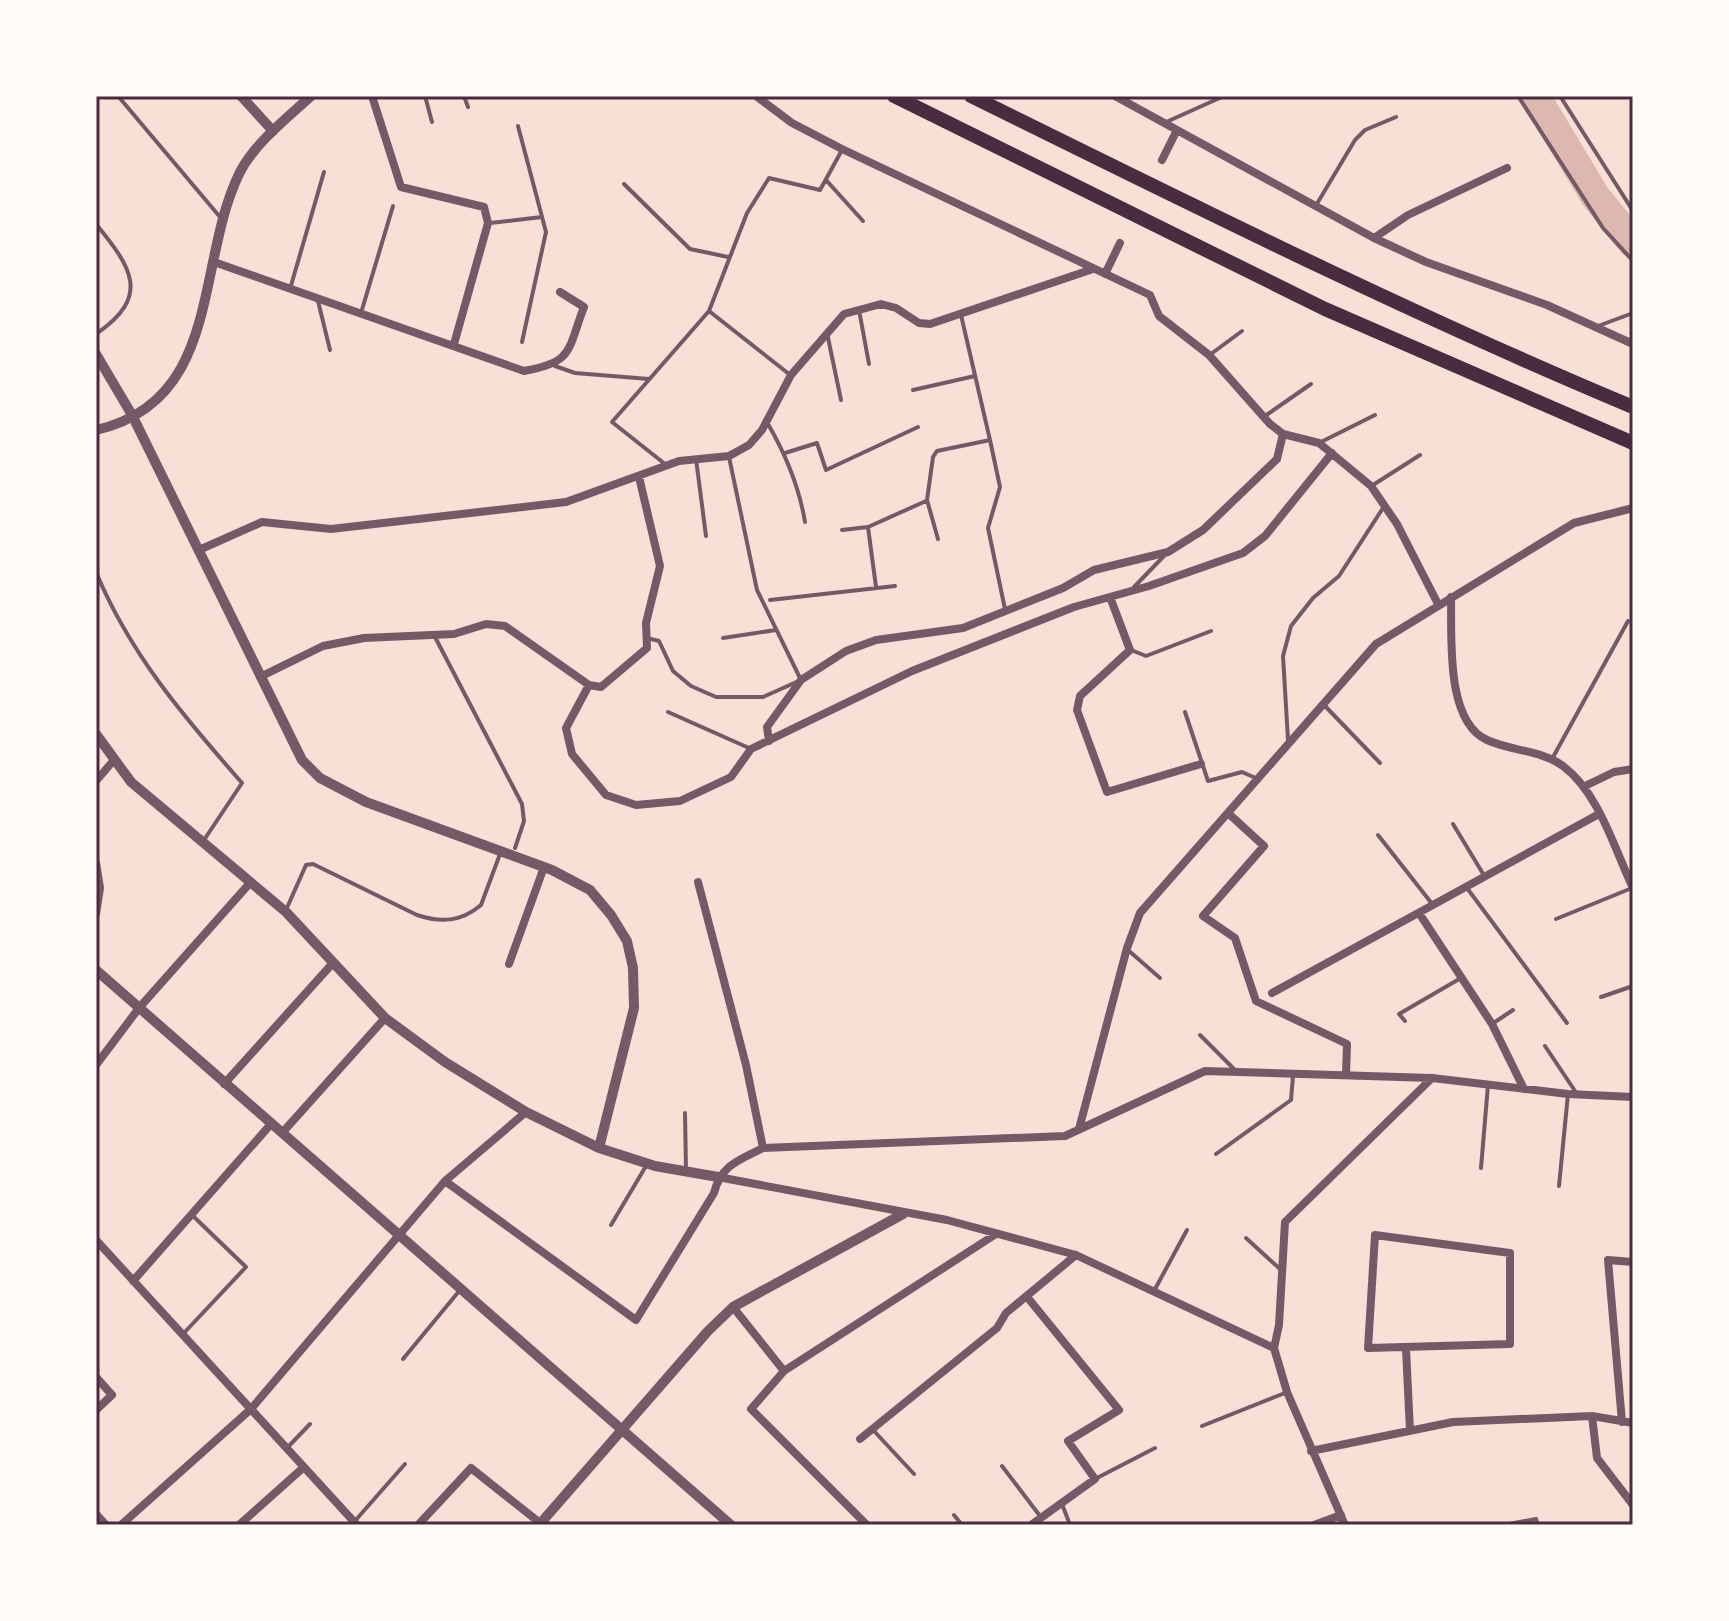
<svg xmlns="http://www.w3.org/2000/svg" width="1729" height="1621" font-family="'Source Sans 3',sans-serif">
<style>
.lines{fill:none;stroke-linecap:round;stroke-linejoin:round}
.river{stroke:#dcb8b0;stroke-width:30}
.service{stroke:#755966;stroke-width:4}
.minor{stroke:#755966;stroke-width:8}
.tertiary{stroke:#755966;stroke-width:10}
.motorway{stroke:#4a2c40;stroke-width:14}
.neatline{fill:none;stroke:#4a2c40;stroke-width:3}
</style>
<rect width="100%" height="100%" fill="#f7e1d7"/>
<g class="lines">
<path class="river" d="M1535 96 1595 196 1633 243"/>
<path class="service" d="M118 96 220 217
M425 96 432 122
M464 96 468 107
M1518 96 1603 228 1633 261
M1560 96 1633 211
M1164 123 1224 96
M518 126 546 232 522 342
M826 180 863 221
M624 184 690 249 728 257
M1315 207 1355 140 1365 130 1396 117
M490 223 542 217
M96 224C131 267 152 296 96 334
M290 289 324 172
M318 301 330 350
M859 310 869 364
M709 311 789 374
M361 313 393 206
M1598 326 1633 313
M827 333 841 400
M1211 354 1242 331
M555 366 575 373 649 379
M913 390 975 376
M1265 416 1311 384
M768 424C786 455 799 486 805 522
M990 440 1000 487 988 528 1005 609
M1321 442 1375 415
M785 453 817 443 826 470 918 427
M696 459 706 536
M665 464 612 422 709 311 747 213 769 178 820 190 842 150
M1373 485 1420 455
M868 527 876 587
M842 530 868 527 926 501
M938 539 927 500 933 457 937 451 990 440 961 315
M96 572C130 654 184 717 242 783L204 840
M1134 587 1164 556
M770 600 895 586
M435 637 522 804 524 821 515 848
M647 638 659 641 673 671 691 686 716 697H763L801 680 757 590 729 457
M723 638 776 630
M1131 650 1146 656 1211 631
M1325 706 1380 763
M668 712 749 748
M1185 712 1208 781 1242 772 1258 779
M1288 740 1283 656 1291 626 1313 598 1339 576 1383 508
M1552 759 1628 621
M1453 824 1485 877
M1378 835 1433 905
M1467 888 1567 1023
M286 910 306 865 313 864 417 915C441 923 461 922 481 905L500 854
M1556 919 1632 888
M1128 950 1160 978
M1601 997 1633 986
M1405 1021 1399 1014 1461 978
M1492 1024 1513 1010
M1200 1035 1235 1070
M1545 1046 1577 1094
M685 1113 686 1171
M1216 1154 1291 1100 1293 1076
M1481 1168 1488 1085
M1559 1186 1568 1094
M611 1225 646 1166
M1246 1238 1280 1269
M1154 1291 1187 1230
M183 1334 246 1267 193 1216
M403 1359 460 1290
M1202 1426 1285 1393
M874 1431 914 1474
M287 1448 310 1424
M1002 1466 1040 1516
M1095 1479 1155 1448
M1062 1504 1070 1525
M954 1515 962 1525
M354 1522 405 1464
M1503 1525 1536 1519 1538 1525"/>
<path class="minor" d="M372 96 401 187 484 207 488 223 454 344
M756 96 792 123 842 149 1150 295 1159 316 1209 355 1270 424 1283 434 1319 443 1371 486 1397 524 1438 604
M1115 96 1374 238 1426 262 1547 305 1633 344
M1162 160 1176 132
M1374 238 1408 215 1507 168
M214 262 524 371C574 362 567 351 584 307L560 292
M1105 274 1120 243
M199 550 262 522 331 529 566 502 679 461 729 456 749 445 762 430 791 375 844 314 881 304 896 308 919 323 930 324 1093 269
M1110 597 1130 650 1080 696 1077 710 1107 792 1201 764
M1451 597C1452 636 1445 721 1487 740 1511 751 1541 750 1563 766 1599 793 1614 848 1633 888
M260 677 323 646 364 638 454 634 486 624 505 626 589 685 601 687 647 648 646 623 660 566 639 477
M589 685 566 728 572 754 606 795 636 805 680 801 731 777 751 749 912 671 1074 607 1149 586 1243 553 1265 536 1332 453
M769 741 767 727 801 680 846 651 876 640 963 628 1063 588 1094 570 1168 552 1203 530 1277 459 1283 434
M96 781 114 760
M1585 786 1614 772 1633 769
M1228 813 1264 846 1203 916 1235 938 1256 1001 1347 1044 1346 1075
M96 863 100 888 96 914
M698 882 746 1065 763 1148
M1419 913 1492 1024 1524 1089
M509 964 544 867
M1272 993 1599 814
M96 1065 139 1008 249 884
M224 1084 332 964
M1079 1129 1127 948 1140 913 1376 644 1574 523 1633 508
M282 1133 385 1018
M718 1177 947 1220 1076 1255 1274 1348 1287 1392 1345 1525
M445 1181 636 1320 714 1193C721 1165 739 1160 763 1148L1065 1136 1205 1071 1432 1078 1568 1094 1633 1097
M1375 1235 1510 1253V1344L1368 1348Z
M96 1240 357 1525
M133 1281 271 1124
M1028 1298 1119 1410 1068 1441 1095 1479 1031 1525
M733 1307 784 1371
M1274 1348 1279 1325 1285 1222 1432 1078
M1406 1349 1410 1431
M96 1377 112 1395 96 1410
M1592 1416 1597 1458 1633 1505
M1622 1422 1608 1260 1633 1262
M860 1439 997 1328 1006 1313 1076 1255
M1311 1451 1453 1422 1592 1416 1633 1423
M96 1514 106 1525
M121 1525 251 1409 445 1181 526 1112
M239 1525 304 1467
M418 1525 471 1468 540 1523
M867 1525 751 1409 784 1371 996 1234
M1314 1525 1341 1515"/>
<path class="tertiary" d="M241 96 273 131
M96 354 132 415 302 760 320 778 366 802 552 870 590 890 611 915 627 941 633 968 634 1008 599 1148
M96 430C223 401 195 262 240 172 255 143 287 118 311 96
M96 734 131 782 286 912 385 1018 445 1062 526 1112 599 1148 655 1166 718 1177
M96 970 731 1525
M539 1525 708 1331 733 1307 903 1214"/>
<path class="motorway" d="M894 96 1325 309 1633 443
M971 96C1190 204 1408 313 1633 407"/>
</g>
<rect width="1729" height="1621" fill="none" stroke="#fffaf5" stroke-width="196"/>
<rect x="98" y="98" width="1533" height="1425" class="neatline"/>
</svg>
